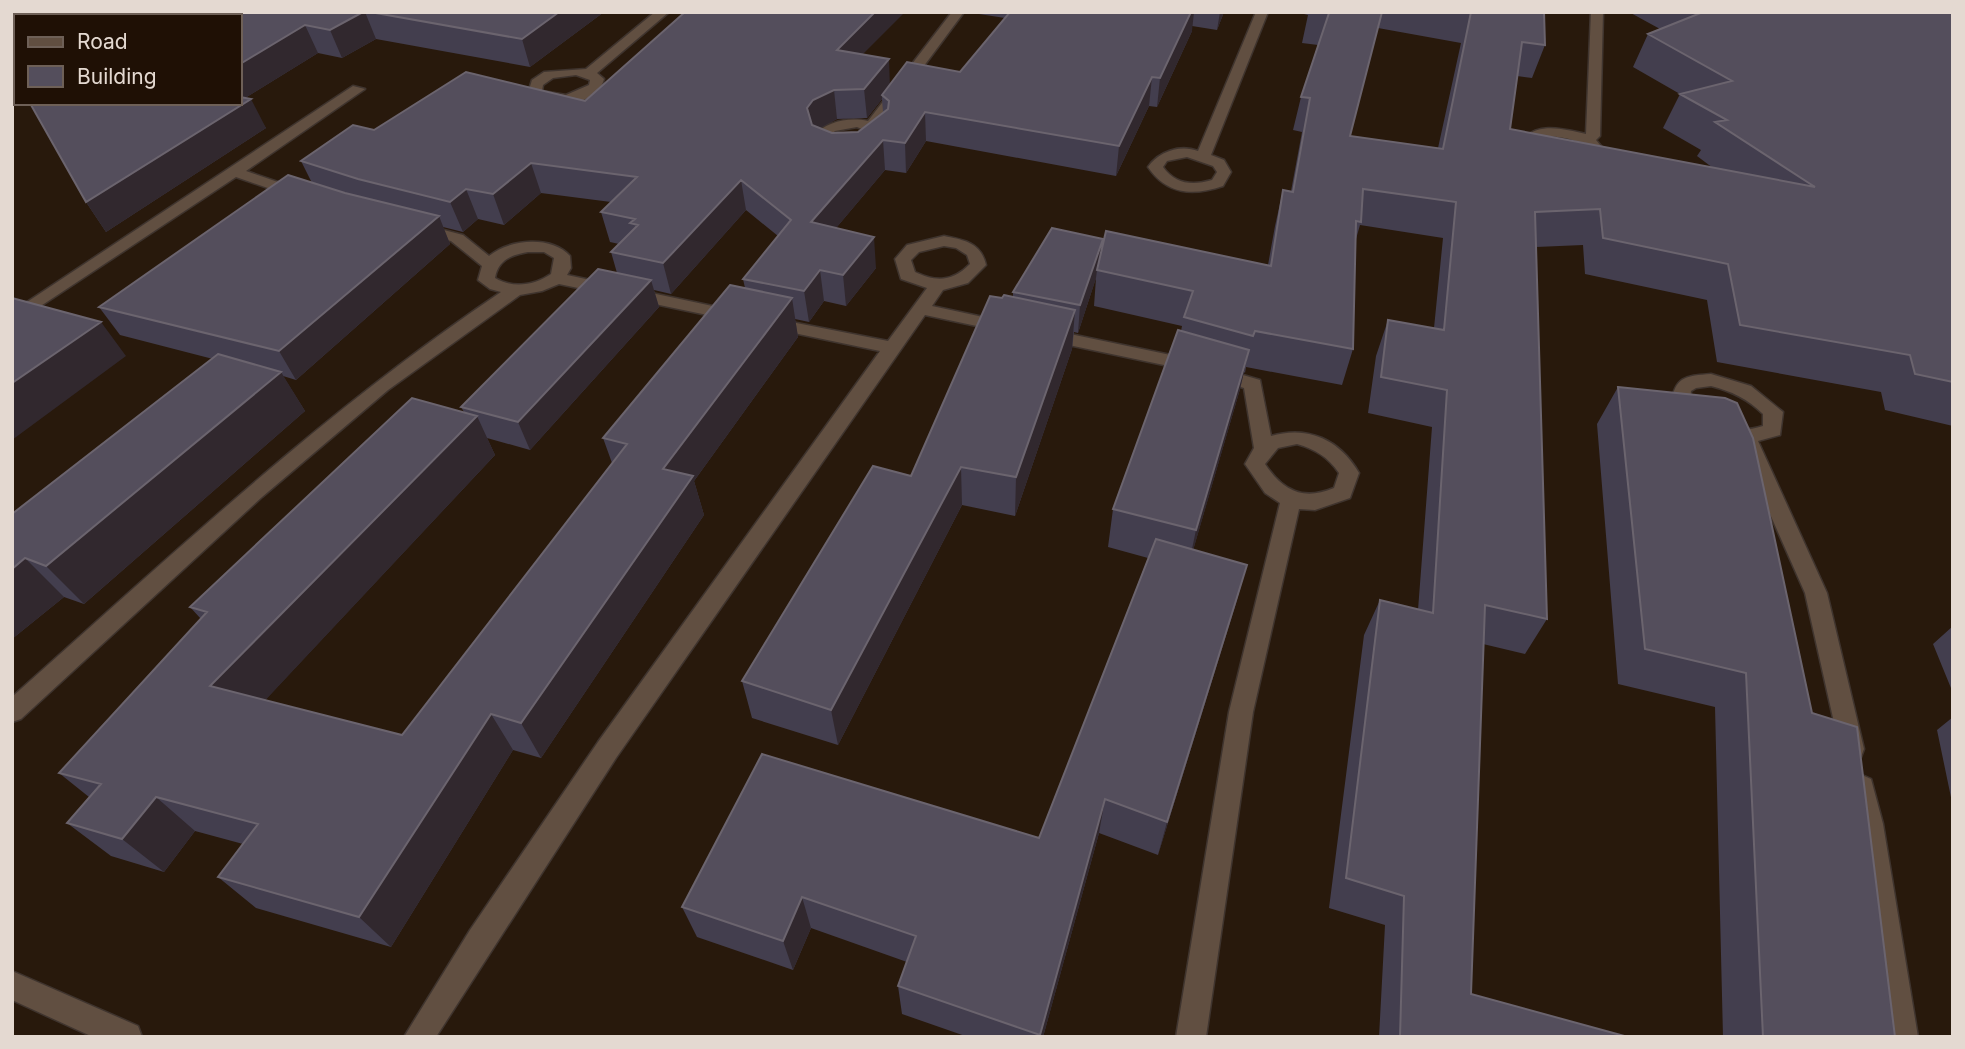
<svg xmlns="http://www.w3.org/2000/svg" width="1965" height="1049" font-family="Inter,sans-serif">
<style>
.lines{fill:none;stroke-linecap:round;stroke-linejoin:round}
.street-casing{stroke:#3f342e;stroke-width:3}
.secondary-casing{stroke:#3f342e;stroke-width:3}
.street{fill:#614f41;fill-rule:evenodd}
.secondary{fill:#614f41;fill-rule:evenodd}
.wall{fill:#433e4e;fill-rule:evenodd}
.shaded-wall{fill:#31282e}
.building{fill:#544e5c;stroke:#6b646e;stroke-width:2}
</style>
<rect width="100%" height="100%" fill="#28190c"/>
<g class="lines">
<g class="street-casing">
<path id="street" d="M655 12H669L597 73 604 79C597 107 547 111 528 93L532 80 544 72 586 69ZM576 75 590 80 589 85 566 95 542 91 543 85 553 78Z
M952 12H964L880 125 888 130V136L859 160H835L817 152 813 137C826 121 849 117 868 121ZM857 127 874 134 855 152H838L829 147 827 138 835 131Z
M1256 12H1268L1211 155 1224 160 1231 172 1223 186C1193 196 1167 195 1148 167 1158 152 1180 144 1198 151ZM1187 157 1213 166 1217 172 1212 180C1192 186 1175 184 1163 167L1167 161Z
M1591 12H1603L1600 136 1596 140 1611 158C1585 188 1536 174 1520 142 1537 121 1563 129 1586 134ZM1549 136C1568 138 1585 140 1596 157 1576 172 1546 165 1535 143Z
M353 86 365 89 246 171 304 191V197H294L236 177 12 325V312Z
M16 87V96L12 97V88Z
M421 224 463 235 489 256C510 239 551 235 570 256L571 268 567 275 736 311 745 316 736 321 559 284 542 291 520 295 388 390 262 497 21 719 12 722V697C171 556 324 411 501 292L490 289 478 280 482 266 451 241 415 232 413 229ZM528 252H544L554 258 551 274C535 285 513 289 495 278 498 260 511 255 528 252Z
M944 236C965 240 981 243 986 265L968 283 943 290 932 306 1011 323 1014 327 1011 331 1005 332 925 315 616 758 436 1037H404L470 930 598 742 880 351 765 327 762 323 765 319 771 318 888 341 927 288 901 279 895 259 907 245ZM944 246 956 248 967 255 970 264C952 282 936 282 915 272L911 260 919 252Z
M1046 329 1185 358 1260 380 1271 436C1308 425 1340 440 1359 473L1350 498 1315 510 1299 509 1253 712 1206 1037H1176L1229 712 1280 503 1265 493 1245 464 1254 448 1244 388 1183 369 1040 339 1037 335ZM1297 444C1315 449 1328 457 1339 473L1334 488C1303 501 1283 491 1265 464L1278 448Z
M1711 374 1751 386 1783 412 1780 435 1758 441 1827 593 1864 749 1861 757 1852 760 1843 757 1840 749 1805 593 1739 444 1705 435 1671 404C1675 376 1686 376 1711 374ZM1711 386C1731 391 1748 399 1763 414V426C1732 436 1712 424 1690 402L1691 391 1696 388Z
M1862 775 1871 779 1883 824 1918 1037H1888L1849 787 1853 779Z"/>
</g>
<g class="secondary-casing">
<path id="secondary" d="M76 12 72 16H56L60 12Z
M16 34V43L12 44V35Z
M12 971 138 1026 142 1037H93L12 1000Z"/>
</g>
<use href="#street" class="street"/>
<use href="#secondary" class="secondary"/>
</g>
<path class="wall" d="M126 12H604L530 67 376 39 342 58 318 53 245 98 266 128 106 232 86 202 240 103Z
M966 12H1224L1217 30 1192 26V31L1157 107 1149 106 1116 176 926 141 906 173 885 170 836 228 876 268 846 306 824 301 809 322 795 319 798 337 694 481 704 515 541 758 513 750 391 947 256 908 218 877 243 844 195 831 164 872 111 856 67 823 89 797 59 773 201 619 190 607 464 412 461 407 617 273 611 252 619 244 610 242 601 212 611 202 541 193 504 225 478 219 463 232 443 227 450 244 296 380 283 376 305 411 84 604 64 597 12 639V514L213 359 120 335 99 307 312 183 301 161 374 130 585 101 863 54 890 84 960 72 1005 18ZM882 99 883 112 858 132 832 133 820 128 837 119 867 118ZM746 210 778 236 743 279 745 288 603 438 612 463 402 735 265 700 495 455 487 438 530 450 659 307 654 290 671 294Z
M1296 12H1544L1545 45 1532 78 1517 76 1510 129 1713 168 1697 156 1701 150 1663 128 1680 94 1633 67 1648 34 1660 29 1629 12H1953V426L1885 410 1881 392 1717 362 1707 300 1585 274 1583 245 1536 247 1547 619 1525 654 1483 644 1471 994 1628 1037H1379L1385 925 1329 908 1364 635 1380 600 1418 610 1432 427 1368 413 1376 356 1388 320 1434 328 1443 238 1360 225 1356 239 1353 349 1342 385 1246 367 1245 373 1244 372 1240 389 1193 550 1247 565 1236 603 1158 855 1099 833 1043 1037H968L902 1014 898 986 907 962 811 928 793 970 697 937 682 907 1039 838 1148 558 1108 547 1113 509 1181 331 1182 326 1094 306 1096 278 1078 333 1074 332 1072 349 1015 516 962 505 838 745 752 718 742 681 911 476 1002 298 1013 297V292L1103 239 1102 248 1268 265 1275 226 1283 190 1291 191 1302 132 1293 130 1301 97 1318 45 1302 43 1308 15ZM1378 28 1461 43 1438 148 1350 136Z
M1618 387 1812 713 1895 1037H1723L1715 707 1618 684 1597 424Z
M1953 626V693L1933 644Z
M1953 717V807L1937 730Z"/>
<path class="shaded-wall" d="M363 12H365L376 39 342 58 330 30Z
M559 12H604L530 67 522 39Z
M875 12H905L839 78 837 50Z
M1191 12H1194L1192 31 1157 107 1160 78Z
M1220 12H1224L1217 30Z
M305 25 318 53 240 101V64Z
M889 59 890 88 882 95V99L867 118 864 89Z
M1152 77 1149 106 1116 176 1119 146Z
M834 90 837 119 816 130 810 138 807 108 813 100Z
M251 99 266 128 106 232 86 202Z
M925 112 926 141 906 173 905 143Z
M883 140 885 170 815 253 811 222Z
M531 163 541 193 504 225 493 194Z
M741 180 746 210 671 294 663 263Z
M466 189 478 219 463 232 450 202Z
M439 216 450 244 296 380 279 351Z
M874 237 876 268 846 306 843 275Z
M1103 239 1100 266 1097 270 1096 278 1078 333 1080 305Z
M820 270 824 301 809 322 804 291Z
M651 280 659 307 530 450 518 422Z
M792 298 798 337 694 481 704 515 541 758 521 723 663 469Z
M1075 310 1072 349 1015 516 1016 477Z
M101 322 126 356 12 440V383Z
M1249 350 1240 389 1188 568 1196 530Z
M281 372 305 411 84 604 46 566Z
M477 416 495 455 244 723 210 686Z
M961 467 962 505 838 745 831 710Z
M25 558 64 597 12 639V569Z
M1247 565 1236 603 1158 855 1167 822Z
M491 714 513 750 391 947 359 917Z
M156 797 195 831 164 872 122 839Z
M1105 799 1099 833 1043 1037H1040Z
M802 897 811 928 793 970 783 941Z"/>
<path class="building" d="M126 12H363L330 30 305 25 240 64V16H120Z
M370 12H559L522 39Z
M685 12H875L837 50 889 59 864 89 834 90 813 100 807 108 812 125 832 133 858 132 888 109 889 101 882 95 907 62 960 72 1010 12H1191L1160 78 1152 77 1119 146 925 112 905 143 883 140 811 222 874 237 843 275 820 270 804 291 743 279 791 220 741 180 663 263 611 252 638 225 630 223 635 219 601 212 637 177 531 163 493 194 466 189 450 202 358 179 301 161 353 125 374 130 466 72 585 101Z
M1322 12H1382L1350 136 1443 149 1471 12H1544L1545 45 1522 42 1510 129 1815 187 1715 122 1727 120 1680 94 1732 81 1648 34 1703 12H1953V382L1915 374 1910 355 1740 325 1728 264 1603 238 1600 209 1535 212 1547 619 1485 605 1471 994 1628 1037H1400L1404 896 1346 878 1380 600 1433 613 1447 390 1381 377 1388 320 1444 330 1456 202 1363 189 1361 222 1356 221 1353 349 1255 331 1253 336 1184 317 1193 291 1097 270 1106 231 1271 266 1283 190 1293 192 1310 98 1301 97 1329 13Z
M240 97 251 99 86 202 31 105 35 103H240Z
M288 175 345 193 439 216 279 351 99 307Z
M1052 228 1103 239 1080 305 1013 292Z
M598 269 651 280 518 422 461 407Z
M730 285 792 298 663 469 693 476 521 723 491 714 359 917 218 877 258 824 156 797 122 839 67 823 101 784 59 773 207 612 190 607 412 398 477 416 210 686 402 735 627 444 603 438Z
M1004 295 1075 310 1016 477 961 467 831 710 742 681 873 466 911 476 990 296 1002 298Z
M12 298 101 322 12 383Z
M1178 330 1249 350 1196 530 1113 509Z
M218 354 281 372 46 566 25 558 12 569V514Z
M1618 387 1725 398 1737 403 1753 438 1812 713 1857 727 1895 1037H1763L1746 673 1645 649Z
M1156 539 1247 565 1167 822 1105 799 1040 1035 898 986 916 936 802 897 783 941 682 907 762 754 1039 838Z"/>
<rect width="1965" height="1049" fill="none" stroke="#e4d9d1" stroke-width="28"/>
<rect x="14" y="14" width="228" height="91" fill="#1f1005" stroke="#6e6057" stroke-width="2"/>
<rect x="28" y="37" width="35" height="10" fill="#614f41" stroke="#6e6057" stroke-width="2"/>
<text x="77" y="49" font-size="21" fill="#e4d9d1">Road</text>
<rect x="28" y="66" width="35" height="21" fill="#544e5c" stroke="#6e6057" stroke-width="2"/>
<text x="77" y="84" font-size="21" fill="#e4d9d1">Building</text>
</svg>
